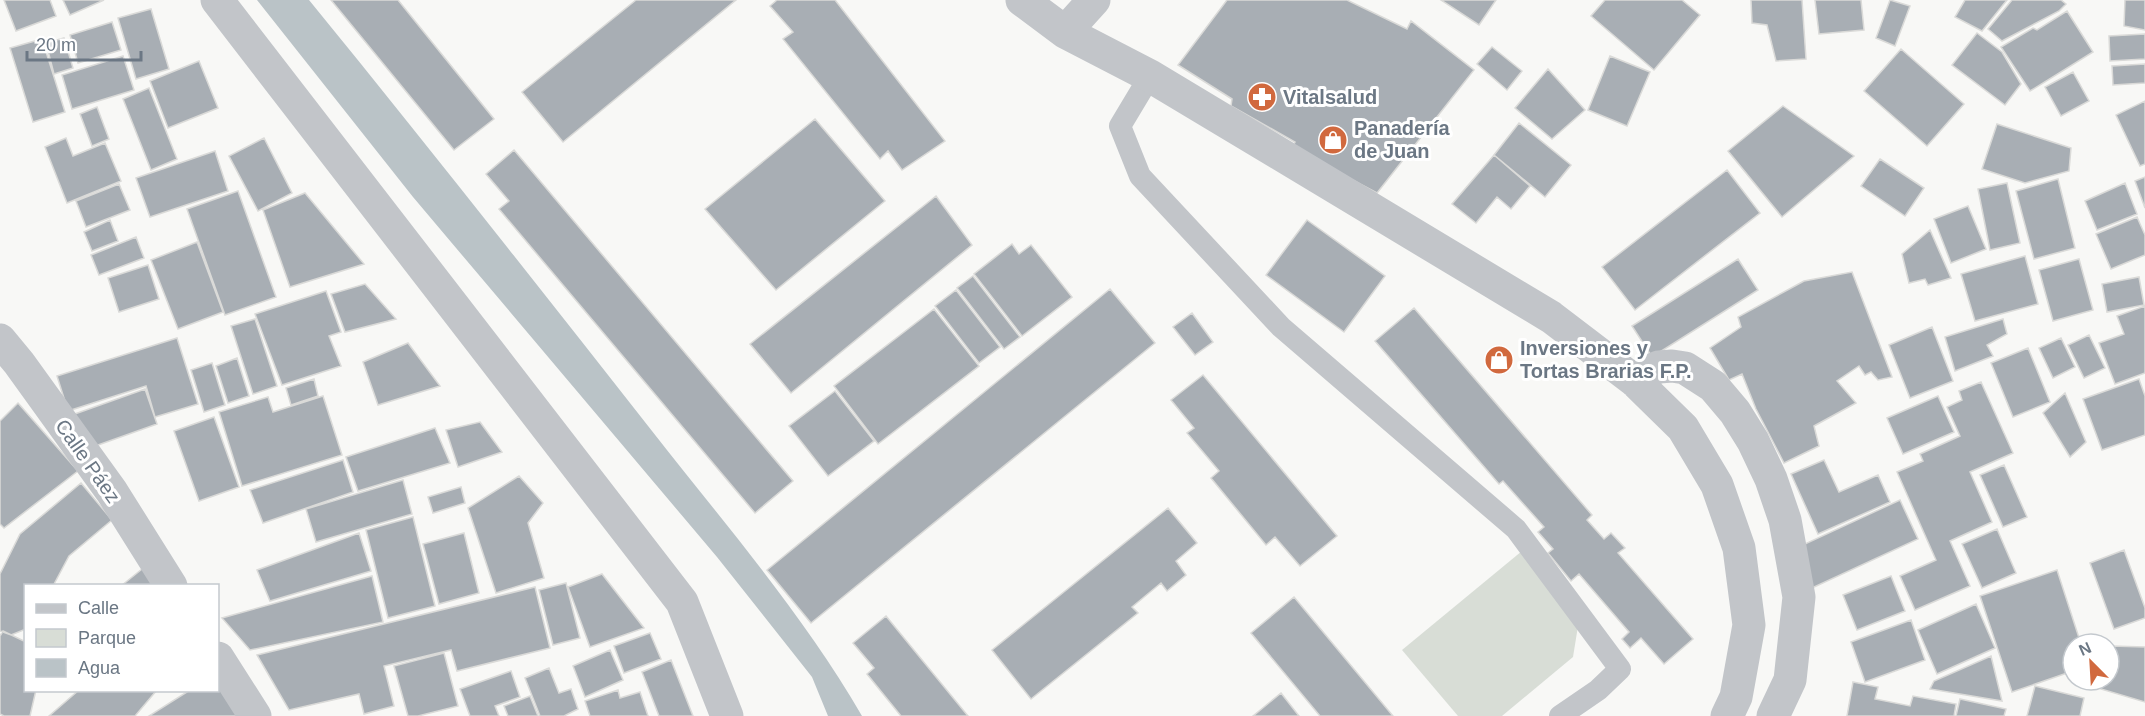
<svg xmlns="http://www.w3.org/2000/svg" width="2145" height="716" font-family="Arial,sans-serif">
<style>
.green{fill:#d8ddd6}
.water{fill:#bac3c7}
.building{fill:#a8aeb4;stroke:#dadad8;stroke-width:1.5}
.lines{fill:none;stroke-linecap:round;stroke-linejoin:round}
.service{stroke:#c2c5c9;stroke-width:22}
.minor{stroke:#c2c5c9;stroke-width:33}
.labels{text-anchor:middle;stroke-width:6;stroke-linejoin:round;paint-order:stroke}
.poi-label{font-size:20px;font-weight:bold;fill:#6b7784;stroke:#fff;text-anchor:start}
.street-label{font-size:20px;fill:#6b7784;stroke:#fff}
</style>
<rect width="100%" height="100%" fill="#f8f8f6"/>
<path class="green" d="M1522 551 1579 620 1573 657 1502 716H1458L1402 650Z"/>
<path class="water" d="M257 0H309C425 142 538 286 652 431 724 523 803 614 862 716H828L812 677 717 557 413 197Z"/>
<path class="building" d="M4 0H50L56 16 16 31Z
M63 0H104L70 15Z
M331 0H398L494 119 454 150Z
M636 0H736L563 142 522 92Z
M777 0H835L945 141 902 170 888 151 880 159 783 39 793 32 770 6Z
M1227 0H1347L1407 29 1411 21 1474 70 1377 193 1292 148 1295 142 1231 106 1232 99 1178 65Z
M1441 0H1496L1479 25Z
M1605 0H1682L1700 15 1654 70 1591 16Z
M1751 0H1802L1806 59 1776 61 1767 25 1752 23Z
M1815 0H1861L1864 30 1819 34Z
M1890 0 1910 6 1895 46 1876 38Z
M1965 0H2007L1982 31 1955 17Z
M2012 0H2061L2066 4 2059 11 2002 41 1988 29Z
M2125 0H2145V30L2124 26Z
M151 9 169 69 136 79 118 18Z
M2067 11 2093 52 2030 91 2001 47 2033 28 2037 30Z
M112 22 121 50 78 63 70 35Z
M1977 33 2002 52 2021 84 2005 105 1952 65Z
M2145 34V59L2110 61 2109 36Z
M64 38 73 68 54 74 46 43Z
M42 39 65 112 33 122 10 48Z
M1492 47 1522 71 1507 90 1477 64Z
M1901 49 1964 104 1927 146 1864 91Z
M123 56 134 90 72 109 62 75Z
M1610 56 1650 72 1627 126 1588 110Z
M199 61 218 108 168 128 150 81Z
M2145 64V83L2113 85 2112 66Z
M1548 69 1585 110 1552 139 1515 108Z
M2073 72 2089 101 2061 116 2045 87Z
M149 88 177 159 151 170 123 99Z
M2145 101V164L2140 166 2116 115Z
M1783 106 1854 156 1782 217 1728 151Z
M97 107 109 139 92 146 80 114Z
M815 119 885 201 776 290 705 209Z
M1519 123 1571 165 1545 197 1494 155Z
M1997 124 2071 148 2069 171 2025 183 1982 169Z
M66 138 73 156 105 143 121 181 67 203 45 147Z
M264 138 292 193 258 211 229 156Z
M514 150 793 481 755 513 499 209 509 201 486 174Z
M215 151 228 191 150 217 136 178Z
M1494 155 1530 186 1511 209 1497 197 1476 223 1452 204Z
M1880 159 1924 188 1905 216 1861 186Z
M1727 170 1760 213 1635 310 1602 267Z
M2145 177V208L2135 181Z
M2058 179 2075 248 2034 259 2016 191Z
M2007 183 2020 243 1990 250 1978 189Z
M2125 183 2137 214 2097 230 2085 201Z
M119 184 130 210 86 227 76 201Z
M238 191 276 297 225 315 187 209Z
M305 193 364 264 290 287 263 210Z
M936 196 972 245 791 393 750 344Z
M1968 206 1986 249 1951 263 1934 219Z
M2137 217 2145 235V255L2111 269 2096 234Z
M110 220 118 241 92 251 84 232Z
M1307 220 1385 276 1344 332 1266 275Z
M1930 230 1951 278 1928 285 1925 279 1909 283 1902 254Z
M136 237 144 258 99 275 91 255Z
M197 242 223 312 178 329 151 260Z
M1012 244 1019 254 1031 245 1072 297 1022 336 974 274Z
M2025 256 2038 304 1975 321 1961 274Z
M1738 259 1758 290 1652 357 1632 326Z
M2079 259 2093 310 2053 321 2039 270Z
M148 265 159 299 119 312 108 278Z
M1852 272 1892 377 1878 380 1871 372 1865 375 1859 366 1837 381 1856 403 1814 426 1819 446 1784 463 1756 409 1742 374 1729 380 1710 348 1741 327 1738 317 1804 281Z
M973 276 1020 337 1004 349 957 288Z
M2139 277 2144 305 2107 312 2102 284Z
M365 284 396 319 345 332 331 294Z
M1110 289 1155 343 811 623 767 570Z
M956 290 1000 347 979 363 935 306Z
M326 291 341 332 329 336 341 366 282 385 255 314Z
M2145 306V373L2115 384 2099 343 2124 334 2117 316Z
M1414 308 1592 515 1587 520 1604 539 1611 533 1625 548 1618 553 1693 639 1664 664 1641 638 1630 648 1622 639 1629 632 1579 574 1571 581 1548 553 1553 549 1538 532 1544 527 1503 481 1499 484 1375 341Z
M934 309 979 366 878 444 834 386Z
M1192 313 1213 342 1195 355 1173 327Z
M255 319 277 386 253 394 231 326Z
M2003 319 2007 334 1987 345 1993 356 1955 371 1945 337Z
M1932 327 1953 381 1910 398 1889 345Z
M2089 335 2105 368 2084 378 2068 345Z
M177 338 198 404 155 417 146 386 68 411 57 376Z
M2061 338 2075 367 2053 378 2039 348Z
M408 343 440 386 378 405 363 362Z
M2028 348 2050 402 2013 417 1991 363Z
M237 358 249 396 228 403 216 366Z
M212 363 225 405 204 412 191 370Z
M1203 375 1337 536 1300 566 1275 537 1266 545 1211 478 1219 471 1187 433 1194 428 1171 400Z
M314 379 318 396 291 405 286 388Z
M2139 379 2145 396V435L2102 450 2083 399Z
M1981 382 2013 453 1970 472 1992 522 1950 541 1970 586 1915 610 1900 576 1936 560 1897 472 1923 461 1920 454 1960 436 1947 407 1962 400 1959 391Z
M145 389 157 424 84 450 72 415Z
M835 391 874 441 828 476 789 426Z
M2065 393 2086 442 2070 457 2043 413Z
M323 396 342 455 242 486 219 412 268 397 273 412Z
M1938 396 1954 432 1903 454 1887 418Z
M18 403 78 471 4 528 0 524V421Z
M214 417 239 487 199 501 174 431Z
M480 422 502 452 458 467 446 430Z
M435 428 450 463 358 491 346 457Z
M343 460 353 492 263 523 250 490Z
M1824 460 1839 492 1878 475 1890 502 1818 534 1791 474Z
M2004 465 2027 517 2003 527 1980 475Z
M519 476 543 503 528 523 544 578 496 593 468 508Z
M403 480 412 514 316 542 306 509Z
M81 483 112 520 69 556 53 586H26V629L11 635 0 631V574L20 534Z
M461 487 465 503 433 513 428 497Z
M1900 500 1918 539 1812 588 1794 549Z
M1168 508 1197 543 1176 561 1186 575 1167 591 1161 583 1132 607 1138 613 1031 699 992 650Z
M413 517 435 606 388 618 366 530Z
M1997 529 2016 573 1982 588 1962 544Z
M359 533 371 571 270 601 257 570Z
M464 533 479 593 439 604 423 544Z
M2124 550 2145 608V618L2114 629 2090 563Z
M147 565 161 586H121Z
M2057 570 2081 644H2073V671L2012 692 1980 596Z
M602 574 644 628 590 647 568 587Z
M372 576 383 622 250 650 222 618Z
M1891 576 1905 611 1857 630 1843 595Z
M566 583 580 638 553 645 539 590Z
M535 587 550 648 457 671 451 650 384 666 394 706 364 714 359 694 289 710 257 655Z
M1294 597 1393 716H1320L1251 633Z
M1976 604 1995 648 1937 674 1918 630Z
M886 616 968 716H901L867 674 874 668 853 643Z
M1911 620 1925 660 1865 682 1851 642Z
M3 631 26 642V690H36L30 716H4L0 714V636Z
M650 633 661 659 624 673 614 646Z
M2111 646 2145 647V702L2101 689 2103 680H2109Z
M610 650 623 680 585 697 573 666Z
M444 653 458 706 418 716H408L394 666Z
M1991 656 2002 701 1930 689 1934 681Z
M671 660 693 716H659L642 672Z
M549 668 559 693 571 689 578 709 564 716H540L525 678Z
M511 671 520 697 495 706 499 716H470L460 689Z
M1853 682 1878 687 1875 699 1910 706 1913 696 1956 704 1954 716H1847Z
M218 686 241 716H149L190 690H218Z
M2035 686 2084 698 2080 716H2027Z
M79 690H157L135 716H49Z
M618 690 620 698 640 692 648 716H590L585 701Z
M1281 693 1299 716H1253Z
M530 696 538 716H508L504 706Z
M1960 699 2006 709 2004 716H1956Z"/>
<g class="lines">
<path class="service" d="M1150 76 1120 126 1140 176 1281 327 1516 529 1620 669 1598 690 1560 716"/>
<path class="minor" d="M217 0 682 602 727 716
M1022 0 1065 32 1150 76 1551 317 1635 381 1683 428 1717 485 1739 548 1749 625 1736 697 1727 716
M1065 32 1094 0
M0 340 19 363 112 492 171 586
M1635 381 1646 372 1659 367 1672 366 1685 368 1713 386 1735 412 1753 441 1771 479 1785 520 1799 597 1790 680 1773 716
M218 658 255 716"/>
</g>
<defs>
<g id="pharmacy-disc" transform="scale(1.5)"><circle r="9.5" fill="#d1693e" stroke="#fff"/><path d="M-2-6h4v4h4v4h-4v4h-4v-4h-4v-4h4Z" fill="#fff"/></g>
<g id="shop-disc" transform="scale(1.5)"><circle r="9.5" fill="#d1693e" stroke="#fff"/><path d="M-5-2.5h2.3a2.7 3.5 0 0 1 5.4 0H5L5.5 6h-11ZM-1.5-2.5h3a1.5 2.3 0 0 0-3 0Z" fill="#fff"/></g>
</defs>
<g fill-rule="evenodd">
<use href="#pharmacy-disc" x="1262" y="97"/>
<use href="#shop-disc" x="1333" y="140"/>
<use href="#shop-disc" x="1499" y="360"/>
</g>
<g class="labels">
<g class="poi-label">
<text x="1283" y="104">Vitalsalud</text>
<text x="1354" y="135">Panadería<tspan x="1354" dy="23">de Juan</tspan></text>
<text x="1520" y="355">Inversiones y<tspan x="1520" dy="23">Tortas Brarias F.P.</tspan></text>
</g>
<g class="street-label">
<text transform="translate(88 461) rotate(55)" y="7">Calle Páez</text>
</g>
</g>
<rect x="24" y="584" width="195" height="108" fill="#ffffff" stroke="#c4c9ce" stroke-width="1.5"/>
<rect x="36" y="604" width="30" height="9" fill="#c2c5c9" stroke="#c4c9ce" stroke-width="1.5"/>
<text x="78" y="614" font-size="18" fill="#6b7784">Calle</text>
<rect x="36" y="629" width="30" height="18" fill="#d8ddd6" stroke="#c4c9ce" stroke-width="1.5"/>
<text x="78" y="644" font-size="18" fill="#6b7784">Parque</text>
<rect x="36" y="659" width="30" height="18" fill="#bac3c7" stroke="#c4c9ce" stroke-width="1.5"/>
<text x="78" y="674" font-size="18" fill="#6b7784">Agua</text>
<g transform="translate(2091 662) rotate(336)"><circle r="28" fill="#ffffff" stroke="#c4c9ce" stroke-width="1.5"/>
<path d="M0-4.5L10 22L0 15L-10 22Z" fill="#d1693e"/>
<text y="-9" font-size="16" font-weight="bold" text-anchor="middle" fill="#6b7784">N</text>
</g>
<path d="M27 51v9h114v-9" fill="none" stroke="#6b7784" stroke-width="3"/>
<text x="36" y="51" font-size="18" fill="#6b7784" stroke="#ffffff" stroke-width="4.5" paint-order="stroke">20 m</text>
</svg>
